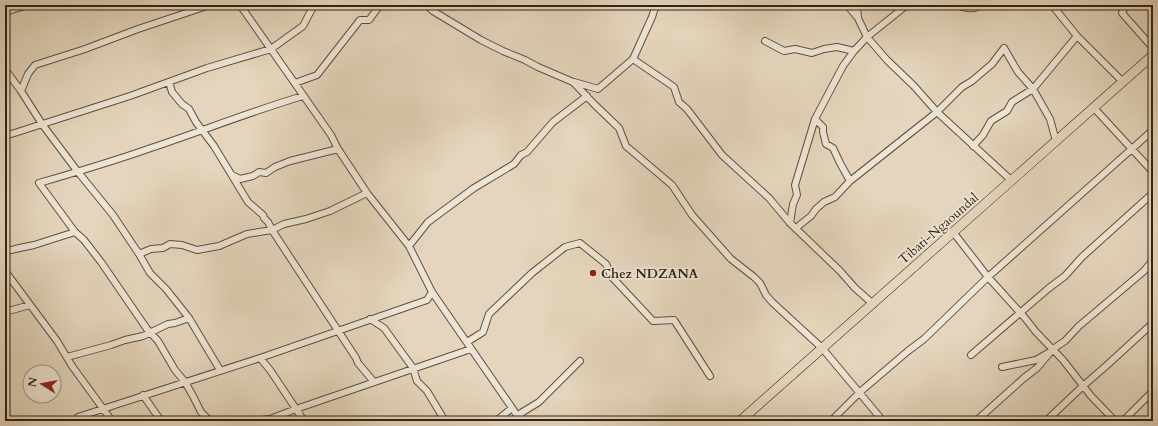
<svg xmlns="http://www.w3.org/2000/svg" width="1158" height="426" font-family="Cardo,serif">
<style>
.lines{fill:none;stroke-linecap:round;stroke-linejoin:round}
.minor-casing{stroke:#5c5041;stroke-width:8}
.highway-casing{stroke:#2e2418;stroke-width:10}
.minor{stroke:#ede4d3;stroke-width:6}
.highway{stroke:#e4d5bc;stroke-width:9}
.poi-dot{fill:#8f2418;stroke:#ede4d3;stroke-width:1.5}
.labels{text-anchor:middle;stroke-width:3.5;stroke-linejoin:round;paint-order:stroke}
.street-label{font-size:13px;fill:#2e2418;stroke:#ede4d3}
.poi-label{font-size:13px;font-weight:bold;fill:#2e2418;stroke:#ede4d3;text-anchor:start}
</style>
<rect width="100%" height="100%" fill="#e4d5bc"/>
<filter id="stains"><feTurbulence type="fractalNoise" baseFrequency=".005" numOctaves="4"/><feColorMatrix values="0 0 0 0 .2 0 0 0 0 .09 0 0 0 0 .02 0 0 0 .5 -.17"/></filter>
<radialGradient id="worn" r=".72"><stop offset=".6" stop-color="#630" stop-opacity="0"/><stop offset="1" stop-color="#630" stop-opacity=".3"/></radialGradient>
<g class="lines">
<g class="minor-casing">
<path id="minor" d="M240 5 331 135 338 149 367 193 409 246 432 292 521 421
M426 5 433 11 481 40 503 51 525 60 538 67 573 82 595 105 619 128 626 146 672 185 692 215 731 259 754 277 760 283 766 295 772 302 822 348 883 421
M847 5 858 18
M907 5 867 37 887 60 914 86 937 112 1012 181
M956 5C964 8 975 10 981 5
M1052 5 1077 36 1123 82
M1126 5 1122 13 1153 48
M5 12 28 5
M765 41 784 51 795 49 812 53 824 49 837 47 854 51
M633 59 674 87 679 102 687 109 722 155 769 198 790 223 840 271 855 288 872 303
M5 69 21 91 42 124 78 172 113 215 139 254 150 273 166 289 189 318 220 370
M169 82 172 92 182 104 189 109 196 122 214 146 248 202 263 215 264 218 268 222 272 230 356 358 358 363 374 382
M574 82 598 89 633 59 652 17 656 5
M295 83 317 75 360 20H369L380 5
M21 91 28 74 35 65 85 49 138 29 210 5
M1094 108 1153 172
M815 119 823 127V132L826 144 833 148 840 163 850 181
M5 136 130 96 207 68 271 49 303 26 314 5
M973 146 983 135 991 121 1007 111 1012 102 1033 89 1077 36
M232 175 240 179 253 176 259 172 266 173 275 167 290 161 338 149
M790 223 793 204 797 195 795 185 815 119 843 66 854 51 867 37 858 18 857 5
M796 228 811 216 816 209 824 202 835 197 850 181 937 112 962 87 972 81 992 64 1004 48 1018 72 1033 89 1050 119 1056 141
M953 232 988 277 1025 318 1036 332 1063 360 1091 396 1115 421
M409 246 428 222 474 188 514 164 521 155 527 152 553 122 587 96
M5 252 15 249 34 245 75 232
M139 254 151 249 163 248 170 244 182 245 197 250 219 246 247 234 272 230 284 224 306 219 330 211 367 193
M5 271 57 341 72 366 112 421
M5 312 30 305
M370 319 384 328 413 368 417 381 427 391 445 421
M467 342 483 332 489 314 532 273 565 247 580 243 606 264 611 276 653 321 674 320 710 376
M971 355 1049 288 1065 276 1082 257 1153 193
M67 357 111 345 125 340 143 336 168 324 175 323 189 318
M260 358 270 370 304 421
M1002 367 1036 360 1048 353
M143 395 161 421
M78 417 260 358 427 300 432 292
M210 421 201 412 193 396 185 382 175 370 158 341 147 329 101 262 84 240 75 232 39 183C77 172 114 161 151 148 202 131 252 111 303 96
M251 421 270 419 296 409 471 349
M496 421 512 408
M521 421 520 418 521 413 539 402 580 361
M831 421 860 392 908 351 924 339 988 277 1153 130
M976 421 1024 378 1037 368 1053 349 1065 341 1079 326 1124 288 1144 271 1153 260
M1046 421 1083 386 1106 366 1153 323
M1123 421 1153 391"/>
</g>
<g class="highway-casing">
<path id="highway" d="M740 421 1153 55"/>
</g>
<use href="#minor" class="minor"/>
<use href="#highway" class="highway"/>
</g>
<circle class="poi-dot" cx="593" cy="273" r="4"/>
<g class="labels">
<g class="street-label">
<text transform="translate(938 228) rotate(-41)" y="5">Tibati-Ngaoundal</text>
</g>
<g class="poi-label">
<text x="601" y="278">Chez NDZANA</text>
</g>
</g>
<rect width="1158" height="426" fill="none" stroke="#e4d5bc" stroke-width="20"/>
<rect x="6" y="6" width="1146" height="414" fill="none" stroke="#2e2418" stroke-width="2"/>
<rect x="10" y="10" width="1138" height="406" fill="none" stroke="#2e2418"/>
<g transform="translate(42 384) rotate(281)"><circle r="19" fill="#ede4d3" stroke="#a19788"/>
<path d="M0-3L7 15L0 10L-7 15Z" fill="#8f2418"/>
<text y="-6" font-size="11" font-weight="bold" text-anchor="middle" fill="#2e2418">N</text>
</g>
<rect width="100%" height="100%" filter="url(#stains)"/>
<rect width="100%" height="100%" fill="url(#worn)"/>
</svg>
